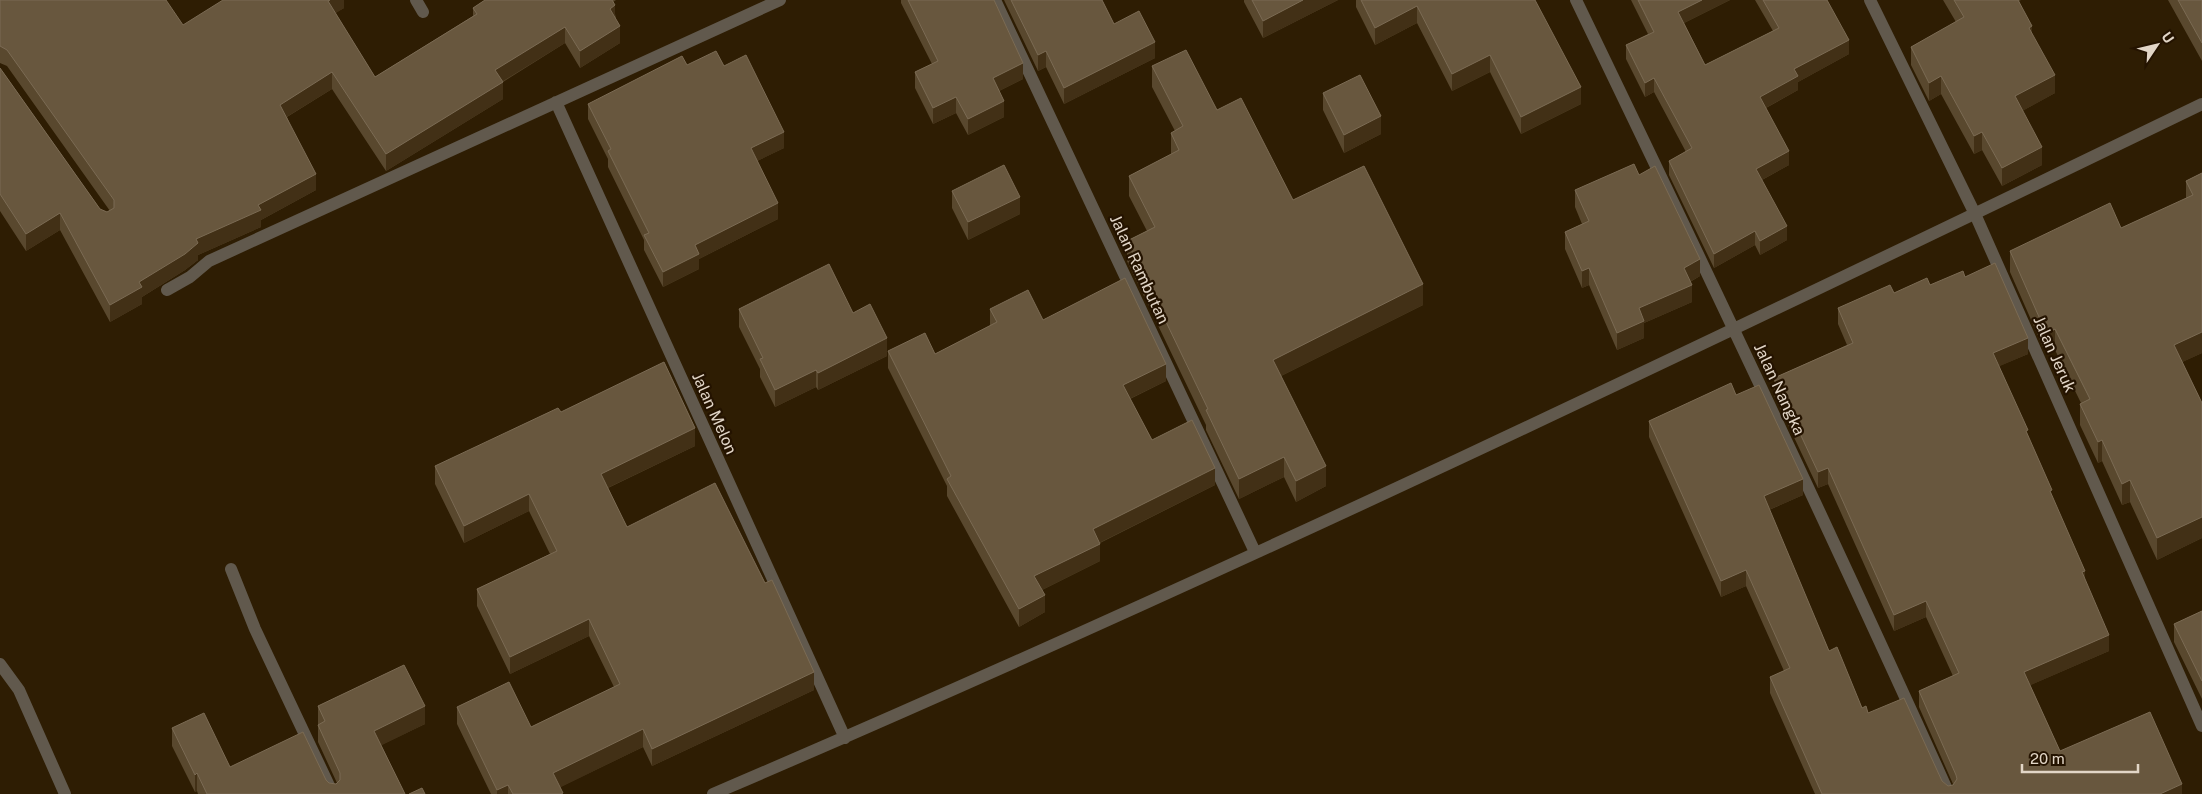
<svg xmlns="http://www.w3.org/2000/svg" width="2202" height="794" font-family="'Public Sans',sans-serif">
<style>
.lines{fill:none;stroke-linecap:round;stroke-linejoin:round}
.street{stroke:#61594d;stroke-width:12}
.wall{fill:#59482e}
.shaded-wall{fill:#423016}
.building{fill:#68573e;stroke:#7b6b54}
.labels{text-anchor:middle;stroke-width:4.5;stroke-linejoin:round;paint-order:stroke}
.street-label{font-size:16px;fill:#e2d6c7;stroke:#241300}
</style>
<rect width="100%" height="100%" fill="#2e1d03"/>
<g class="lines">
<path class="street" d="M416 0 423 12
M995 0 1255 552
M1576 0C1703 263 1829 527 1949 794
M1870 0 1975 214 2202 726
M556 102 845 738
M167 290 190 277 209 261 780 0
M231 569 255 629 333 794
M0 664 19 690 65 794
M713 794C1216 579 1710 342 2202 104"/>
</g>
<path class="wall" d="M0 0 183 25 344 0V8L335 13 375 77 473 16V8L485 0H616L613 2 620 43 580 68 565 43 503 82V99L386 171 332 89 287 117 316 190 261 220V227L198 255V260L185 270 142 297V304L110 322 60 230 26 251 0 211V68L100 209 107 212 110 211 7 66 0 63Z
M901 0H994L1023 79 999 91 1004 117 968 135 956 113 933 124 915 88V72L932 64 901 3Z
M1004 0H1102L1114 24 1155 58 1064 104 1046 67 1038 71Z
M1244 0H1338L1263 38 1244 2Z
M1356 0H1535L1581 104 1521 134 1490 72 1452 91 1417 23 1375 45 1356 7Z
M1631 0H1730L1684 23 1705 65 1773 31 1755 0H1827L1849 54 1798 82V90L1766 108 1789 165 1762 180 1787 240 1760 255 1755 245 1714 268 1669 175V161L1686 152 1654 92 1645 97 1626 59V45L1648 34Z
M1943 0H2021L2019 1 2032 34 2055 93 2022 111 2042 165 2002 186 1982 150 1974 154 1941 94 1929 101 1911 65V47L1956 22Z
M2168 0H2202V61Z
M687 65 724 66 784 148 757 161 778 219 699 259V269L663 287 644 250V240L608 167V159L588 119V104Z
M1152 66 1217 110 1293 200 1423 305 1281 376 1326 486 1296 502 1284 477 1239 499 1206 430V425L1127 261V241L1147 231 1129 196V176L1171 155V133L1175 131 1152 87Z
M1323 93 1381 134 1344 153 1323 110Z
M2202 173V353L2182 362 2202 403V538L2157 560 2130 502 2122 505 2102 461 2098 463 2080 425V404L2081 403 2055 350 2050 353 2046 346 2043 347 2010 272V251L2121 228 2186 199V181Z
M1639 175 1700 276 1690 282 1692 302 1644 323V338L1617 350 1589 285 1582 288 1565 249V232L1582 224 1575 207V190Z
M952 191 1020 214 968 240 952 208Z
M1965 277 2028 354 1999 366 2028 436 2085 580 2109 651 2030 685 2060 751 2182 794H1815L1770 693V677L1784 671 1746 586 1721 597 1649 437V421L1736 395 1803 495 1769 510 1829 651 1862 708 1942 781 1948 786 1953 785V784L1919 707V691L1953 676 1926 617 1894 631 1828 484 1818 488 1774 395V378L1847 345 1838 324V308L1894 293Z
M739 309 853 313 887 356 818 390 816 387 775 407 760 377V369L739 327Z
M990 309 1043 320 1166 381 1130 399 1152 440 1215 485 1100 543V561L1042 590 1045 612 1019 627 947 496V486L888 368V351L935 354 990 326Z
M561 412 695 446 608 488 627 527 814 690 652 766 643 747 560 787 563 794H491L457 724V707L531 727 614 687 589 636 510 674 477 606V589L550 554 529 511 464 543 435 484V466Z
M2202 611V699L2174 642V624Z
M318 706 425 724 381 745 405 794H198L197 791 195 792 172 746V728L230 767 326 780 329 783 336 784 337 783 318 742Z"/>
<path class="shaded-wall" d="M330 0H344V8L328 18V1Z
M1303 0H1338L1263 38V21Z
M1702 0H1730L1678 26V12Z
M615 5V22L610 9Z
M1417 6V23L1375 45V28Z
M620 26V43L580 68V51Z
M2032 26V44L2029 28Z
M565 27V43L495 86V70Z
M1849 40V54L1798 82V90L1760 111V97L1794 69Z
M1155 42V58L1064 104V88Z
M1046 51V67L1038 71V55Z
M1490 55V72L1452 91V74Z
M1023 63V79L993 94V78Z
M332 72V89L280 121V105Z
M2055 75V93L2015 115V96Z
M1941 76V94L1929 101V83Z
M1654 78V92L1645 97V83Z
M503 82V99L386 171V154Z
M1581 87V104L1521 134V117Z
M956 97V113L933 124V108Z
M1004 101V117L968 135V119Z
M1381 116V134L1344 153V135Z
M784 132V148L751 164V148Z
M1982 132V150L1974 154V136Z
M2042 147V165L2002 186V168Z
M1789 151V165L1756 183V169Z
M316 174V190L261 220V227L198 255V260L185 270 142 297V304L110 322V305L196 239Z
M1020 197V214L968 240V222Z
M778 203V219L699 259V269L663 287V272L695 245Z
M60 213V230L26 251V234Z
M1787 226V240L1760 255V241Z
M1755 231V245L1714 268V254Z
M1700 259V276L1684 285V268Z
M1589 268V285L1582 288V271Z
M1423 284V305L1273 380V360Z
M1692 285V302L1644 323V338L1617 350V333L1639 308Z
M2046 325V346L2043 347V326Z
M2055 329V350L2050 353V332Z
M2202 332V353L2174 366V345Z
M887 338V356L818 390V373Z
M2028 338V354L1993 369V353Z
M1166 364V381L1123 402V385Z
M816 370V387L775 407V390Z
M695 428V446L601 491V474Z
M2102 440V461L2098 463V442Z
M1284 457V477L1239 499V479Z
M1326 466V486L1296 502V481Z
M1215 468V485L1093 546V529Z
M1828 468V484L1818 488V472Z
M1803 479V495L1764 512V496Z
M2130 480V502L2122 505V484Z
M529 494V511L464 543V526Z
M2202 517V538L2157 560V538Z
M1100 544V561L1034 594V576Z
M1746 570V586L1721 597V581Z
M2085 571V587L2082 572Z
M1045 595V612L1019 627V609Z
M1926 601V617L1894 631V615Z
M589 619V636L510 674V657Z
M2109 635V651L2024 688V672Z
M814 672V690L652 766V749Z
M425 706V724L374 749V731Z
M643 729V747L553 791V773Z
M197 773V791L195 792V775Z
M2182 784V794H2160Z
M508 785V794H497V790Z"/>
<path class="building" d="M0 0H166L183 25 223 0H330L328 1 375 77 477 14 473 8 485 0H612L615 5 610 9 620 26 580 51 565 27 495 70 503 82 386 154 332 72 280 105 316 174 258 205 261 210 196 239 198 243 185 254 139 282 142 287 110 305 60 213 26 234 0 194V68L100 209 107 212 114 208V200L7 50 0 46Z
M908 0H994L1023 63 993 78 1004 101 968 119 956 97 933 108 915 72 938 61Z
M1011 0H1102L1114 24 1139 11 1155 42 1064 88 1046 51 1038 55Z
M1252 0H1303L1263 21Z
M1361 0H1535L1581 87 1521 117 1490 55 1452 74 1417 6 1375 28Z
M1638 0H1702L1678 12 1705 65 1779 28 1763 0H1827L1849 40 1794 69 1798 76 1760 97 1789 151 1756 169 1787 226 1760 241 1755 231 1714 254 1669 161 1692 148 1654 78 1645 83 1626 45 1654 32Z
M1954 0H2018L2032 26 2029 28 2055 75 2015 96 2042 147 2002 168 1982 132 1974 136 1941 76 1929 83 1911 47 1964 17Z
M2178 0H2202V43Z
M1186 50 1217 110 1241 98 1293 200 1364 166 1423 284 1273 360 1326 466 1296 481 1284 457 1239 479 1206 410 1208 409 1127 241 1155 227 1129 176 1179 150 1171 133 1183 126 1152 66Z
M716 51 724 66 746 55 784 132 751 148 778 203 695 245 699 254 663 272 644 235 649 233 608 151 611 149 588 104 682 56 687 65Z
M1360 75 1381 116 1344 135 1323 93Z
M1634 164 1639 175 1655 166 1700 259 1684 268 1692 285 1639 308 1644 321 1617 333 1589 268 1582 271 1565 232 1589 221 1575 190Z
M1004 165 1020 197 968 222 952 191Z
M2202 173V332L2174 345 2202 403V517L2157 538 2130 480 2122 484 2102 440 2098 442 2080 404 2090 399 2055 329 2050 332 2046 325 2043 326 2010 251 2110 203 2121 228 2193 195 2186 181Z
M1995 263 2028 338 1993 353 2028 430 2026 431 2052 490 2050 491 2085 571 2082 572 2109 635 2024 672 2060 751 2150 712 2182 784 2160 794H1822L1770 677 1790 668 1746 570 1721 581 1649 421 1731 383 1736 395 1759 385 1803 479 1764 496 1829 651 1837 647 1862 708 1866 706 1868 713 1904 698 1942 781 1948 786 1953 785 1957 779 1956 775 1919 691 1959 673 1926 601 1894 615 1828 468 1818 472 1774 378 1853 343 1838 308 1890 285 1894 293 1927 278 1930 285 1963 271 1965 277Z
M829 264 853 313 870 304 887 338 818 373 816 370 775 390 760 359 763 358 739 309Z
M1125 278 1166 364 1123 385 1152 440 1192 420 1215 468 1093 529 1100 544 1034 576 1045 595 1019 609 947 479 951 476 888 351 925 333 935 354 997 322 990 309 1028 290 1043 320Z
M664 362 695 428 601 474 627 527 715 483 765 583 772 580 814 672 652 749 643 729 553 773 563 793 561 794H513L508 785 497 790 457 707 509 682 531 727 620 684 589 619 510 657 477 589 557 551 529 494 464 526 435 466 558 408 561 412Z
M2202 611V681L2174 624Z
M404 665 425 706 374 731 405 794H207L197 773 195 775 172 728 204 713 230 767 303 732 326 780 329 783 336 784 340 780V773L318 725 325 721 318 706Z
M422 788 425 794H409Z"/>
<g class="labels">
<g class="street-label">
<text transform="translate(1140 269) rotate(65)" y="6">Jalan Rambutan</text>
<text transform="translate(2055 354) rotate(66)" y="6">Jalan Jeruk</text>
<text transform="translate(1780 389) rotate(65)" y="6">Jalan Nangka</text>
<text transform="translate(715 413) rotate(66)" y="6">Jalan Melon</text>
</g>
</g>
<g transform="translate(2157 45) rotate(55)" stroke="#241300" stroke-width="4" paint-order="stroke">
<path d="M0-4L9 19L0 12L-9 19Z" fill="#e2d6c7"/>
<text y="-8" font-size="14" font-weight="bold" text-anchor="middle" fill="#e2d6c7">U</text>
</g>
<path d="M2022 764v8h116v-8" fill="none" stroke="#e2d6c7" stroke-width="2.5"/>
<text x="2030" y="764" font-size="15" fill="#e2d6c7" stroke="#241300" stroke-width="4" paint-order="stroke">20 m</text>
</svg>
